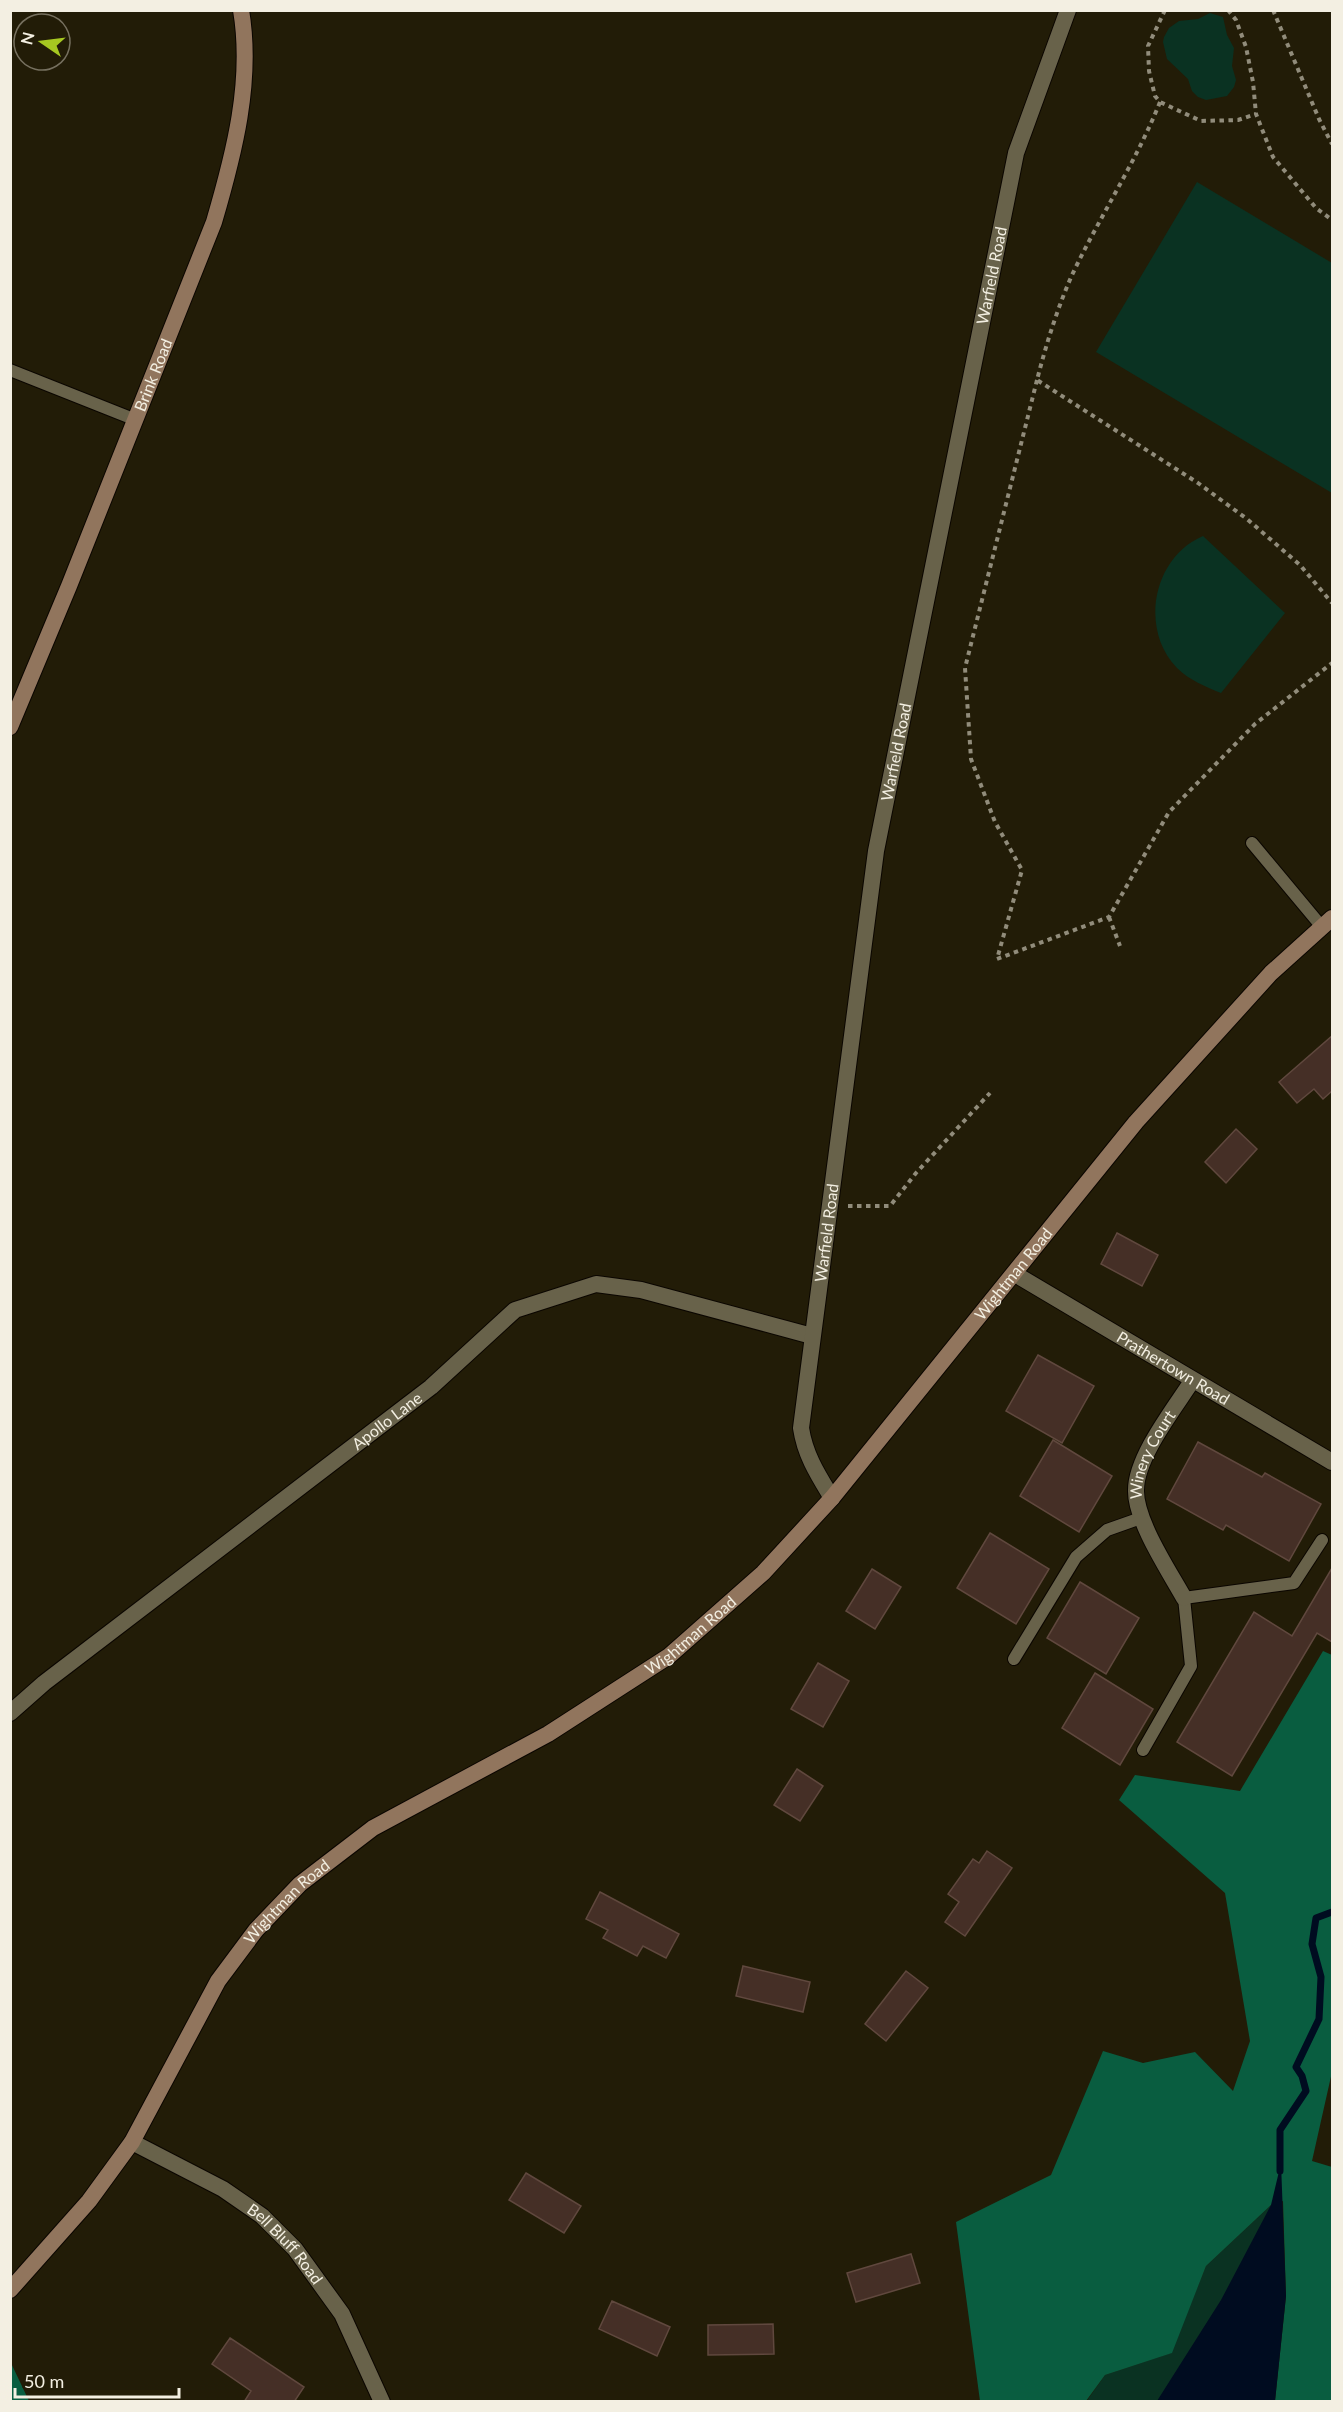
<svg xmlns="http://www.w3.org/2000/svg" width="1343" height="2412" font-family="Lato,sans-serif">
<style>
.green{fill:#0a3222}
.forest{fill:#095d40}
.water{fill:#000c20}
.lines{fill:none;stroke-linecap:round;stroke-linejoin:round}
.stream{stroke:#000c20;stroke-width:7}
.building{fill:#452f26;stroke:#60483e;stroke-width:1.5}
.service-casing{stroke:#0b0600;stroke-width:14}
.minor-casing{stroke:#0b0600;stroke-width:18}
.tertiary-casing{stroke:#0b0600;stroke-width:18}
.secondary-casing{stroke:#0b0600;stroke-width:18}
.path{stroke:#918c7b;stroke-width:4;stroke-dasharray:4.5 4.5;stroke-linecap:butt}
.service{stroke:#68624a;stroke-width:12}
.minor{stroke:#68624a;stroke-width:16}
.tertiary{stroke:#68624a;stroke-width:16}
.secondary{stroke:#91755d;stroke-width:16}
.labels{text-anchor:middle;stroke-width:6;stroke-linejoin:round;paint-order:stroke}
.street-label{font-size:16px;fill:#f3efe2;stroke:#221c07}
</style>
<rect width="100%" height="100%" fill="#221c07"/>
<path class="green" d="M1210 13 1223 17 1227 35 1234 48 1232 66 1236 80 1234 87 1227 96 1206 100 1198 97 1192 91 1188 79 1167 59 1163 42 1164 37 1169 28 1179 21 1198 19Z
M1197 182 1332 263V493L1096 352Z
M1203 536 1285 613 1221 693C1206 687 1189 680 1177 668 1139 629 1153 557 1203 536Z
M1271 2205 1275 2401 1086 2402 1105 2375 1171 2353 1206 2266Z"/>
<path class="forest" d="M1323 1651 1332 1655V2072L1312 2161 1332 2167V2401H1275L1286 2296 1283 2201 1271 2205 1206 2266 1172 2353 1105 2375 1086 2401H980L956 2222 1051 2175 1103 2051 1143 2063 1195 2052 1233 2091 1250 2041 1225 1893 1119 1800 1135 1775 1240 1791Z
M11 2363 29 2401H11Z"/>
<path class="water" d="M1281 2163 1286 2296 1275 2401H1157L1221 2300 1271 2205Z"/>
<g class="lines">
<path class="stream" d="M1280 2171V2130L1306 2091 1302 2076 1296 2067 1319 2019 1321 1977 1312 1944 1316 1918 1332 1912"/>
</g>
<path class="building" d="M1332 1036V1091L1323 1099 1314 1089 1297 1103 1279 1082Z
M1236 1129 1257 1149 1226 1183 1205 1162Z
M1117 1233 1158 1255 1142 1286 1101 1264Z
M1038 1355 1094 1386 1062 1443 1006 1411Z
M1053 1440 1112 1476 1079 1532 1020 1496Z
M1198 1442 1262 1477 1265 1473 1321 1504 1289 1561 1226 1525 1223 1530 1167 1499Z
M990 1533 1049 1569 1016 1624 957 1588Z
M1332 1568V1642L1317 1633 1232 1776 1177 1742 1254 1612 1292 1636Z
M872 1569 901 1587 875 1629 846 1611Z
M1080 1582 1139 1618 1106 1674 1047 1638Z
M818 1663 849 1681 823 1727 791 1709Z
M1095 1673 1153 1709 1120 1765 1062 1728Z
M797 1769 823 1786 800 1821 774 1805Z
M987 1851 1012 1868 965 1936 945 1922 959 1902 948 1894 973 1859 979 1863Z
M600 1892 679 1934 666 1958 643 1946 637 1956 603 1938 608 1930 586 1919Z
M743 1966 810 1982 803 2012 736 1996Z
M906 1971 928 1988 886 2041 865 2024Z
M526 2173 581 2206 564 2233 509 2200Z
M911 2254 920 2283 856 2302 847 2273Z
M612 2301 670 2327 657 2356 599 2329Z
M773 2324 774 2354 708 2355V2325Z
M230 2338 304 2387 294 2402H244L251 2391 212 2364Z"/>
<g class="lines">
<g class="service-casing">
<path id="service" d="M10 370 136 420
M1252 843 1322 927
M1014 1659 1076 1557 1107 1530 1141 1518
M1143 1750 1191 1666 1184 1598 1294 1583 1322 1540"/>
</g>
<g class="minor-casing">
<g id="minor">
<path id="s1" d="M1015 1274 1332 1462"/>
<path id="s2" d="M1184 1598C1169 1571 1135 1520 1136 1490 1136 1457 1174 1409 1192 1381"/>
<path id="s3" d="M10 1713 44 1683 431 1387 515 1310 596 1284 641 1290 812 1336"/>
<path id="s4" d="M132 2142 223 2189 262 2216 295 2249 342 2314 382 2402"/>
</g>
</g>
<g class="tertiary-casing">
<g id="tertiary">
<path id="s5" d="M832 1498C818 1475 805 1455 801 1428L876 851 1016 153 1068 10"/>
</g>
</g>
<g class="secondary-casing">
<g id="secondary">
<path id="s6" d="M10 727 69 586 214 222C234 154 253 81 241 10"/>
<path id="s7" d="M10 2290 89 2201 132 2142 218 1981 256 1930 300 1884 373 1828 548 1734 669 1656 763 1573 832 1498 1136 1122 1271 973 1332 918"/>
</g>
</g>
<path class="path" d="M1165 10 1148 46 1149 71 1155 96 1160 102 1201 121 1238 120 1256 114
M1228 10 1236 20 1246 47 1253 82 1256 114 1273 157 1316 208 1332 220
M1273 10 1319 119 1332 144
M1160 102C1136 162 1100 216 1072 275 1057 309 1046 345 1037 380L1198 483 1247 519 1300 565 1332 603
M1037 380 965 668 971 759 995 822 1022 870 997 959 1109 917 1169 812 1255 724 1332 663
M1109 917 1120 946
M848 1206H890L916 1173 990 1093"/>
<use href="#service" class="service"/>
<use href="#minor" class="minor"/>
<use href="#tertiary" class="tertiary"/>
<use href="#secondary" class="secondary"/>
</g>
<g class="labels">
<g class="street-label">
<text dy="6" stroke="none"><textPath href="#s5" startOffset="1246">Warfield Road</textPath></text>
<text dy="6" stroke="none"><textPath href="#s6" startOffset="380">Brink Road</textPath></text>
<text dy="6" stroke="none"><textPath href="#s5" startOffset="760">Warfield Road</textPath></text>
<text dy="6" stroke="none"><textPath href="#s5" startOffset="274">Warfield Road</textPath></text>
<text dy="6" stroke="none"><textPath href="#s7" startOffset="1452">Wightman Road</textPath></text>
<text dy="6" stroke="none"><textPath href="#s1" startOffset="184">Prathertown Road</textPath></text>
<text dy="6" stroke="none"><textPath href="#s3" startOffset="477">Apollo Lane</textPath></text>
<text dy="6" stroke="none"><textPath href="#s2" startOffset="158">Winery Court</textPath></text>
<text dy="6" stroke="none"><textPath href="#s7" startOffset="966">Wightman Road</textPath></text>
<text dy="6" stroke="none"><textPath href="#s7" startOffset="480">Wightman Road</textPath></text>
<text dy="6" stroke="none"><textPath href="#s4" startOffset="186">Bell Bluff Road</textPath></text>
</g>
</g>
<rect width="1343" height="2412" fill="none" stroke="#f3efe2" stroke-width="24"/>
<g transform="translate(42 42) rotate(284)"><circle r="28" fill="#221c07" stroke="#76705f" stroke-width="1.5"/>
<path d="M0-4.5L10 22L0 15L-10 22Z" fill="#a6c821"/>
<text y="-9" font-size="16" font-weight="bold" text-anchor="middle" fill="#f3efe2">N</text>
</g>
<path d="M15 2388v9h164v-9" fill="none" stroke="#f3efe2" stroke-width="3"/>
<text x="24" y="2388" font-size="18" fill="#f3efe2" stroke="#221c07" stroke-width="4.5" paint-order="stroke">50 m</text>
</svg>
